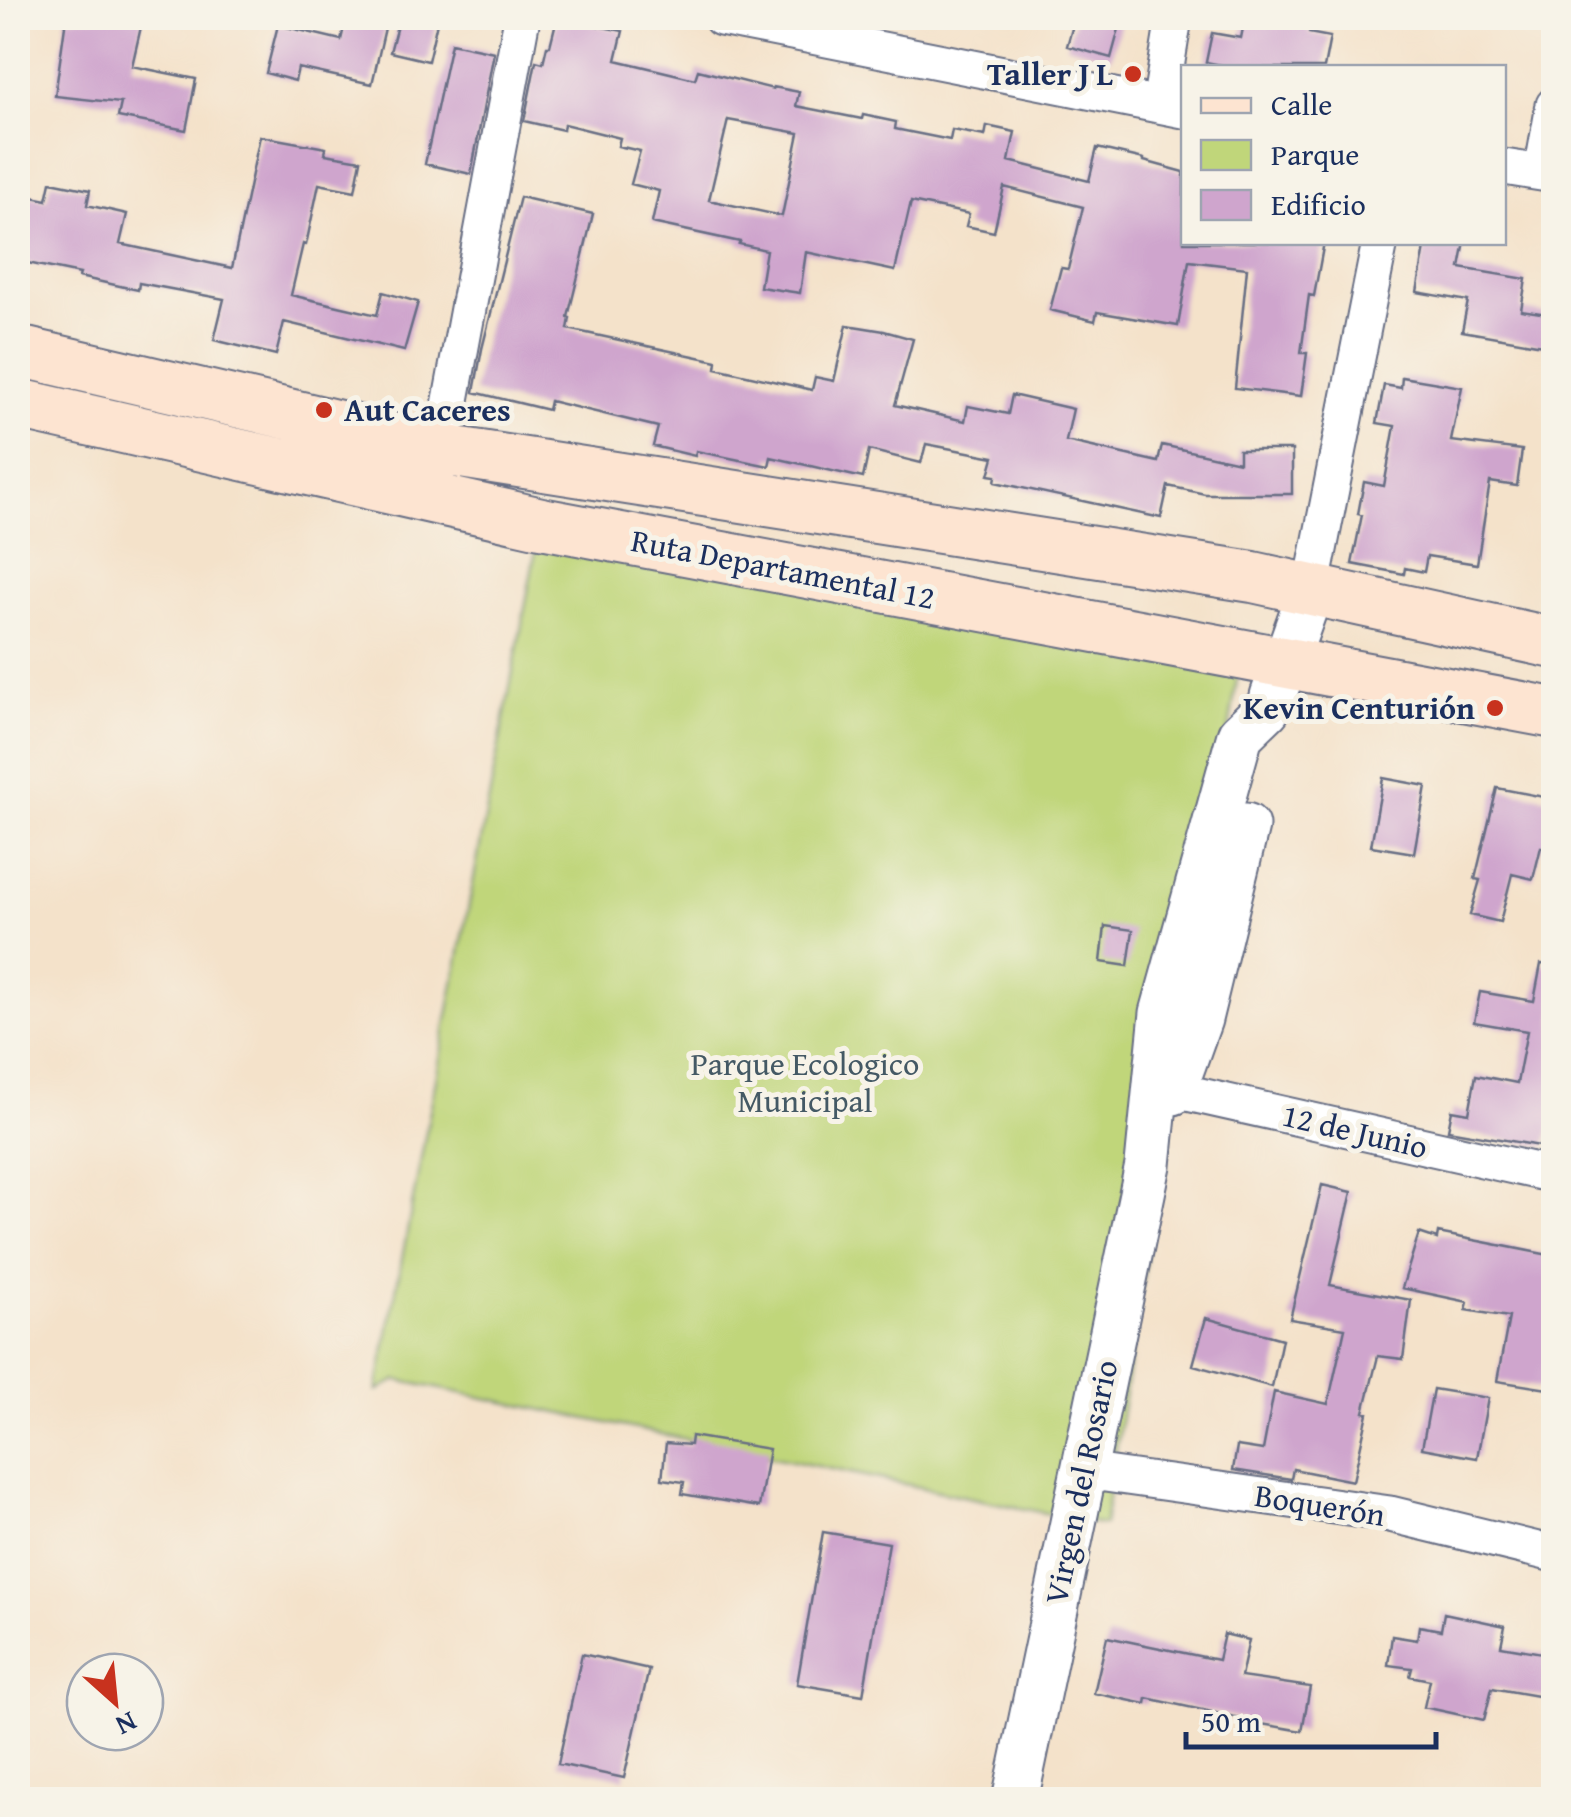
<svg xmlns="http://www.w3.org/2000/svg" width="1571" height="1817" font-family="'Gentium Book Plus',serif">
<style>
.green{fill:#c0d67a;stroke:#6e826c;stroke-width:2.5}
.building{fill:#cfa5cd;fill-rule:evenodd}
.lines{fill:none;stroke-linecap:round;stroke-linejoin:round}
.minor-casing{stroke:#676e84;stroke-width:39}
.tertiary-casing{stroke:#676e84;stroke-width:49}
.secondary-casing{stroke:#676e84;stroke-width:54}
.minor{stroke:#fff;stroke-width:35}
.tertiary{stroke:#fff;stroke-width:45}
.secondary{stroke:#fde4d1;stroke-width:50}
.poi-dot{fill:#c8321e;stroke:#f7f3e8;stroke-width:4}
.labels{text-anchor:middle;stroke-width:10;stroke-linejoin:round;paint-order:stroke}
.poi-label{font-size:32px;font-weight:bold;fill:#1b2f5e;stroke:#f7f3e8;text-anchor:end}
.street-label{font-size:32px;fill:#1b2f5e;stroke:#f7f3e8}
.park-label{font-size:32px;fill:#445965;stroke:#f7f3e8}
</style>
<rect width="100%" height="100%" fill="#f7f3e8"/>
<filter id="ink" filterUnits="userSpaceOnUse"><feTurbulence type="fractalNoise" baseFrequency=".01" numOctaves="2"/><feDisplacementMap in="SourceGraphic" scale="20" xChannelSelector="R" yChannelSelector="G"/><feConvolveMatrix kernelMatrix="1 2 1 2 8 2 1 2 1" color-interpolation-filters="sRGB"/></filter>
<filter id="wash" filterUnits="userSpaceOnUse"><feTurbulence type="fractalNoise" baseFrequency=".0048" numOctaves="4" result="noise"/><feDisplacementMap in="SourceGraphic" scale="40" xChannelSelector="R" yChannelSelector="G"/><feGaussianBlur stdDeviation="2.25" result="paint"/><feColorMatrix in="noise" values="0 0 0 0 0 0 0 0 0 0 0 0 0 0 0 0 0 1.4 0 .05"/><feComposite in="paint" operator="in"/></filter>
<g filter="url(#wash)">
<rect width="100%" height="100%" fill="#f4e2ca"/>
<path class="green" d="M541 523 1241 654 1104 1525 397 1380 377 1391Z"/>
<g id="blocks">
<path class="building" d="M66 18H143L132 66 196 79 186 130 118 117 121 103 55 96Z
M399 18H438L428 61 390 52Z
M557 18 623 31 616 60 695 79 698 70 773 89V87L799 92 796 106 862 119 863 115 896 122 895 129 950 140 952 130 985 136 987 126 1015 132 1009 161 1089 181 1097 148 1144 159V161L1184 172V242H1324L1314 296 1309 295 1301 353H1307L1301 396 1235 388 1247 268 1189 261 1178 326 1097 312 1095 321 1050 310 1061 268 1068 269 1083 207 1004 187 994 232 966 226 969 214 911 202 895 271 806 252 800 293 760 287 766 250 739 244 740 242 652 223 659 191 631 184 640 151 618 146 620 138 564 124 563 130 524 121 536 61 543 63 547 46H550ZM728 120 799 133 782 216 709 200Z
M1075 18H1122L1111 58 1067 46Z
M1245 18H1286L1311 22 1309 33 1330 37 1324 68H1236L1206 62 1212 33 1241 38Z
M346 19 385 28 372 84 298 68 295 81 266 73 278 25 341 40Z
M451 43 494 52 471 174 425 164Z
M260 136 326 148 325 154 361 160 355 191 319 184 306 245 303 244 291 295 377 315 383 292 418 302 404 351 284 322 276 355 214 340 224 299 139 283 138 290 79 277 80 274 18 261V194L47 200 51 182 90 190 87 205 127 214 120 244 232 268Z
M520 197 593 214 568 317 570 318 568 329 717 361 716 368 812 390 815 377 834 381 847 325 884 331 913 339 895 405 965 421 968 406 1008 414 1012 395 1073 409 1066 441 1158 462 1162 445 1239 462V450H1292V494H1205L1168 486 1161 518 995 482 996 476 989 475 994 457 926 444 921 463 869 450 863 478 771 457 769 466 696 451 695 456 653 446 658 427 550 401 548 410 474 392 482 349Z
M1426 242H1465L1460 268 1526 279 1521 310 1554 315V347L1462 331 1468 301 1417 292Z
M1402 377 1462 387 1451 441 1522 450 1517 486 1490 482 1477 564 1427 556 1424 572 1405 568 1404 574 1352 564 1362 515 1358 514 1364 482 1384 486 1395 426 1377 423 1384 385 1401 388Z
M1383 778 1426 786 1414 853 1371 846Z
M1497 788 1554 799V850L1541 847 1533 879 1512 874 1500 922 1470 915 1480 880 1475 879Z
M1105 926 1133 930 1128 966 1101 962Z
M1541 964 1554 965V1108L1545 1147 1448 1130 1452 1110 1469 1113 1476 1075 1517 1083 1527 1031 1474 1022 1480 992 1534 1001Z
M1322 1185 1352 1192 1330 1285 1411 1300 1403 1359 1378 1356 1364 1412 1368 1413 1353 1481 1293 1469 1291 1479 1233 1470 1237 1446 1263 1450 1274 1392 1328 1404 1345 1328 1290 1319Z
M1419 1233 1437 1239 1438 1233 1554 1256V1390L1497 1381 1509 1317 1466 1310 1468 1302 1402 1288Z
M1206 1318 1282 1339 1272 1387 1193 1365Z
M1433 1389 1488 1398 1477 1458 1422 1448Z
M691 1436 769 1449 759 1507 682 1494 684 1482 662 1479 666 1443 690 1445Z
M823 1532 889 1543 863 1695 797 1684Z
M1444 1613 1505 1626 1501 1646 1554 1655V1676L1549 1698 1492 1688 1484 1720 1424 1707 1430 1680 1410 1676 1412 1668 1388 1665 1392 1636 1417 1640 1419 1626 1441 1630Z
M1224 1634 1249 1640 1241 1677 1310 1687 1302 1731 1244 1721V1719L1147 1698 1146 1704 1094 1693 1107 1637 1218 1660Z
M582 1654 649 1669 624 1778 558 1764Z"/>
</g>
</g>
<g filter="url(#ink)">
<use href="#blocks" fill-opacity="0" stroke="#676e84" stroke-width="2.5"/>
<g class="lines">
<g class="minor-casing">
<path id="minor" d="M721 18 1184 110
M1160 105 1174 18
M1504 167 1554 175
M1542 172 1554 105
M438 470 522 18
M1311 590 1380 242
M1156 1086 1554 1175
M1084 1471 1390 1514 1554 1554"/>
</g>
<g class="tertiary-casing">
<path id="tertiary" d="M1273 696 1311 590
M1173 1092 1199 1019 1246 826
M1015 1800 1148 1165 1163 1013 1240 735 1267 709"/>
</g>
<g class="secondary-casing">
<path id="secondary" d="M18 351 442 450 1253 577 1554 643
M18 404 541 523 1554 713"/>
</g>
<use href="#minor" class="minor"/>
<use href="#tertiary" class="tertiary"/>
<use href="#secondary" class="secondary"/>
</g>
</g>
<g class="poi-dot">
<circle cx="1133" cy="74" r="10"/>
<circle cx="324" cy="410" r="10"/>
<circle cx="1495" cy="708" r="10"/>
</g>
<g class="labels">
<g class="poi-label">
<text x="1113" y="85">Taller J L</text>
<text x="344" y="421" text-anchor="start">Aut Caceres</text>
<text x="1475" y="719">Kevin Centurión</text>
</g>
<g class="street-label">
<text transform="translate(783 569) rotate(11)" y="11">Ruta Departamental 12</text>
<text transform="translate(1355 1131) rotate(13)" y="11">12 de Junio</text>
<text transform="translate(1081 1482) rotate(-78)" y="11">Virgen del Rosario</text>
<text transform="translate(1320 1505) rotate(9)" y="11">Boquerón</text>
</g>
<g class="park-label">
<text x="805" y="1075">Parque Ecologico<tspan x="805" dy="37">Municipal</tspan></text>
</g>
</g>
<rect width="1571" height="1817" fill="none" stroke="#f7f3e8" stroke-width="60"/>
<rect x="1181" y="65" width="325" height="180" fill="#f7f3e8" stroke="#9fa5b1" stroke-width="2.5"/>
<rect x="1201" y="98" width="50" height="15" fill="#fde4d1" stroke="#9fa5b1" stroke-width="2.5"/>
<text x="1271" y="115" font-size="30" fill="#1b2f5e">Calle</text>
<rect x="1201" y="140" width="50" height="30" fill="#c0d67a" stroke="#9fa5b1" stroke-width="2.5"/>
<text x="1271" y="165" font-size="30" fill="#1b2f5e">Parque</text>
<rect x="1201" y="190" width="50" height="30" fill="#cfa5cd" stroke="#9fa5b1" stroke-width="2.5"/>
<text x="1271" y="215" font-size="30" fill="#1b2f5e">Edificio</text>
<g transform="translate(115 1702) rotate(153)"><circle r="48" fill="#f7f3e8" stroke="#9fa5b1" stroke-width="2.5"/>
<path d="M0-8L18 38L0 25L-18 38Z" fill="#c8321e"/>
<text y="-15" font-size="28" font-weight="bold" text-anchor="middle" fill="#1b2f5e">N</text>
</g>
<path d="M1186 1732v15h250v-15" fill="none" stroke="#1b2f5e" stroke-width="5"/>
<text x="1201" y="1732" font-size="30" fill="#1b2f5e" stroke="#f7f3e8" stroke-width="8" paint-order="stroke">50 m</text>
</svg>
